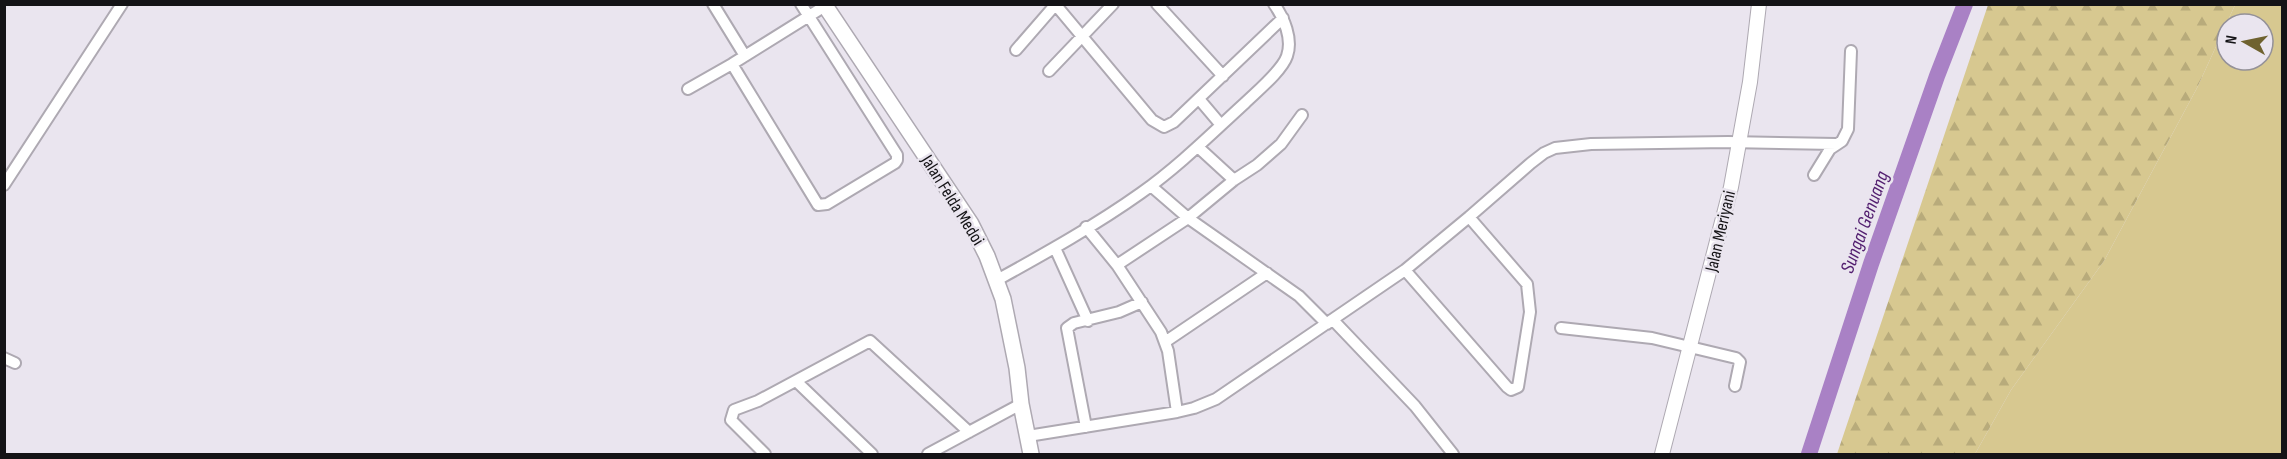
<svg xmlns="http://www.w3.org/2000/svg" width="2287" height="459" font-family="'Sofia Sans Condensed',sans-serif">
<style>
.green{fill:#d7c890;fill-rule:evenodd}
.forest{fill:url(#forest-firs)}
.lines{fill:none;stroke-linecap:round;stroke-linejoin:round}
.river{stroke:#a981c5;stroke-width:16}
.minor-casing{stroke:#aea9b2;stroke-width:14}
.tertiary-casing{stroke:#aea9b2;stroke-width:16}
.secondary-casing{stroke:#aea9b2;stroke-width:18}
.minor{stroke:#fff;stroke-width:10}
.tertiary{stroke:#fff;stroke-width:14}
.secondary{stroke:#fff;stroke-width:15}
.labels{text-anchor:middle;stroke-width:5;stroke-linejoin:round;paint-order:stroke}
.street-label{font-size:18px;fill:#141316;stroke:#eae5ef}
.water-label{font-size:20px;font-style:italic;fill:#521e6f;stroke:#eae5ef}
</style>
<defs>
<pattern id="forest-firs" width="22" height="20" patternUnits="userSpaceOnUse" patternTransform="scale(1.5)"><rect width="22" height="20" fill="#d7c890"/><path d="M5 1l3.5 6h-7zM16 11l3.5 6h-7z" fill="#b8ab7b"/></pattern>
</defs>
<rect width="100%" height="100%" fill="#eae5ef"/>
<path class="green" d="M2235 5H2282V454H1975L2011 390 2104 261 2197 88ZM2227 24H2263V60H2227Z"/>
<path class="forest" d="M1988 5H2235L2197 88 2104 261 2011 390 1975 454H1837Z"/>
<g class="lines">
<path class="river" d="M1809 454 1871 264 1937 76 1965 4"/>
<g class="minor-casing">
<path id="minor" d="M713 4 745 56
M1055 4 1152 120 1164 127 1174 122 1283 18
M1157 4 1223 76
M1016 50 1056 4
M732 64 818 205 827 204 895 163 897 160V155L801 4
M1049 71 1113 4
M688 89 732 64 825 6
M1199 99 1221 125
M1198 147 1234 180
M1814 175 1830 149 1842 141 1848 129 1851 51
M4 185 122 4
M1151 186 1188 218 1299 296 1327 324
M1086 227 1117 265 1161 332 1168 351 1177 412
M1055 248 1088 321
M1117 265 1188 218 1234 180 1257 165 1281 144 1302 115
M1405 270 1507 387 1511 390 1518 387 1530 312 1527 284 1469 217
M997 280C1046 253 1096 225 1141 193 1179 166 1211 134 1245 103 1256 92 1282 71 1287 56 1293 39 1284 18 1274 4
M1333 320 1415 406 1453 454
M1561 328 1652 338 1736 358 1740 362 1735 386
M1165 342 1267 273
M4 358 15 363
M796 381 872 454
M1086 427 1067 328 1074 323 1119 312 1142 302
M1028 436 1177 412 1194 408 1216 399 1405 270 1469 217 1531 163 1544 153 1555 148 1591 144 1728 142 1836 144
M765 454 731 420 734 410 758 401 870 341 969 432
M928 454 1021 404"/>
</g>
<g class="tertiary-casing">
<path id="tertiary" d="M1662 454 1731 187 1750 82 1759 4"/>
</g>
<g class="secondary-casing">
<path id="secondary" d="M824 4 971 224 987 256 1003 299 1017 368 1021 404 1031 454"/>
</g>
<use href="#minor" class="minor"/>
<use href="#tertiary" class="tertiary"/>
<use href="#secondary" class="secondary"/>
</g>
<g class="labels">
<g class="street-label">
<text transform="translate(953 200) rotate(58)" y="6">Jalan Felda Medoi</text>
<text transform="translate(1720 231) rotate(-77)" y="6">Jalan Meriyani</text>
</g>
<g class="water-label">
<text transform="translate(1864 222) rotate(-70)" y="7">Sungai Genuang</text>
</g>
</g>
<rect width="2287" height="459" fill="none" stroke="#141316" stroke-width="12"/>
<g transform="translate(2245 42) rotate(279)"><circle r="28" fill="#eae5ef" stroke="#949198" stroke-width="1.5"/>
<path d="M0-4.5L10 22L0 15L-10 22Z" fill="#6f622f"/>
<text y="-9" font-size="16" font-weight="bold" text-anchor="middle" fill="#141316">N</text>
</g>
</svg>
